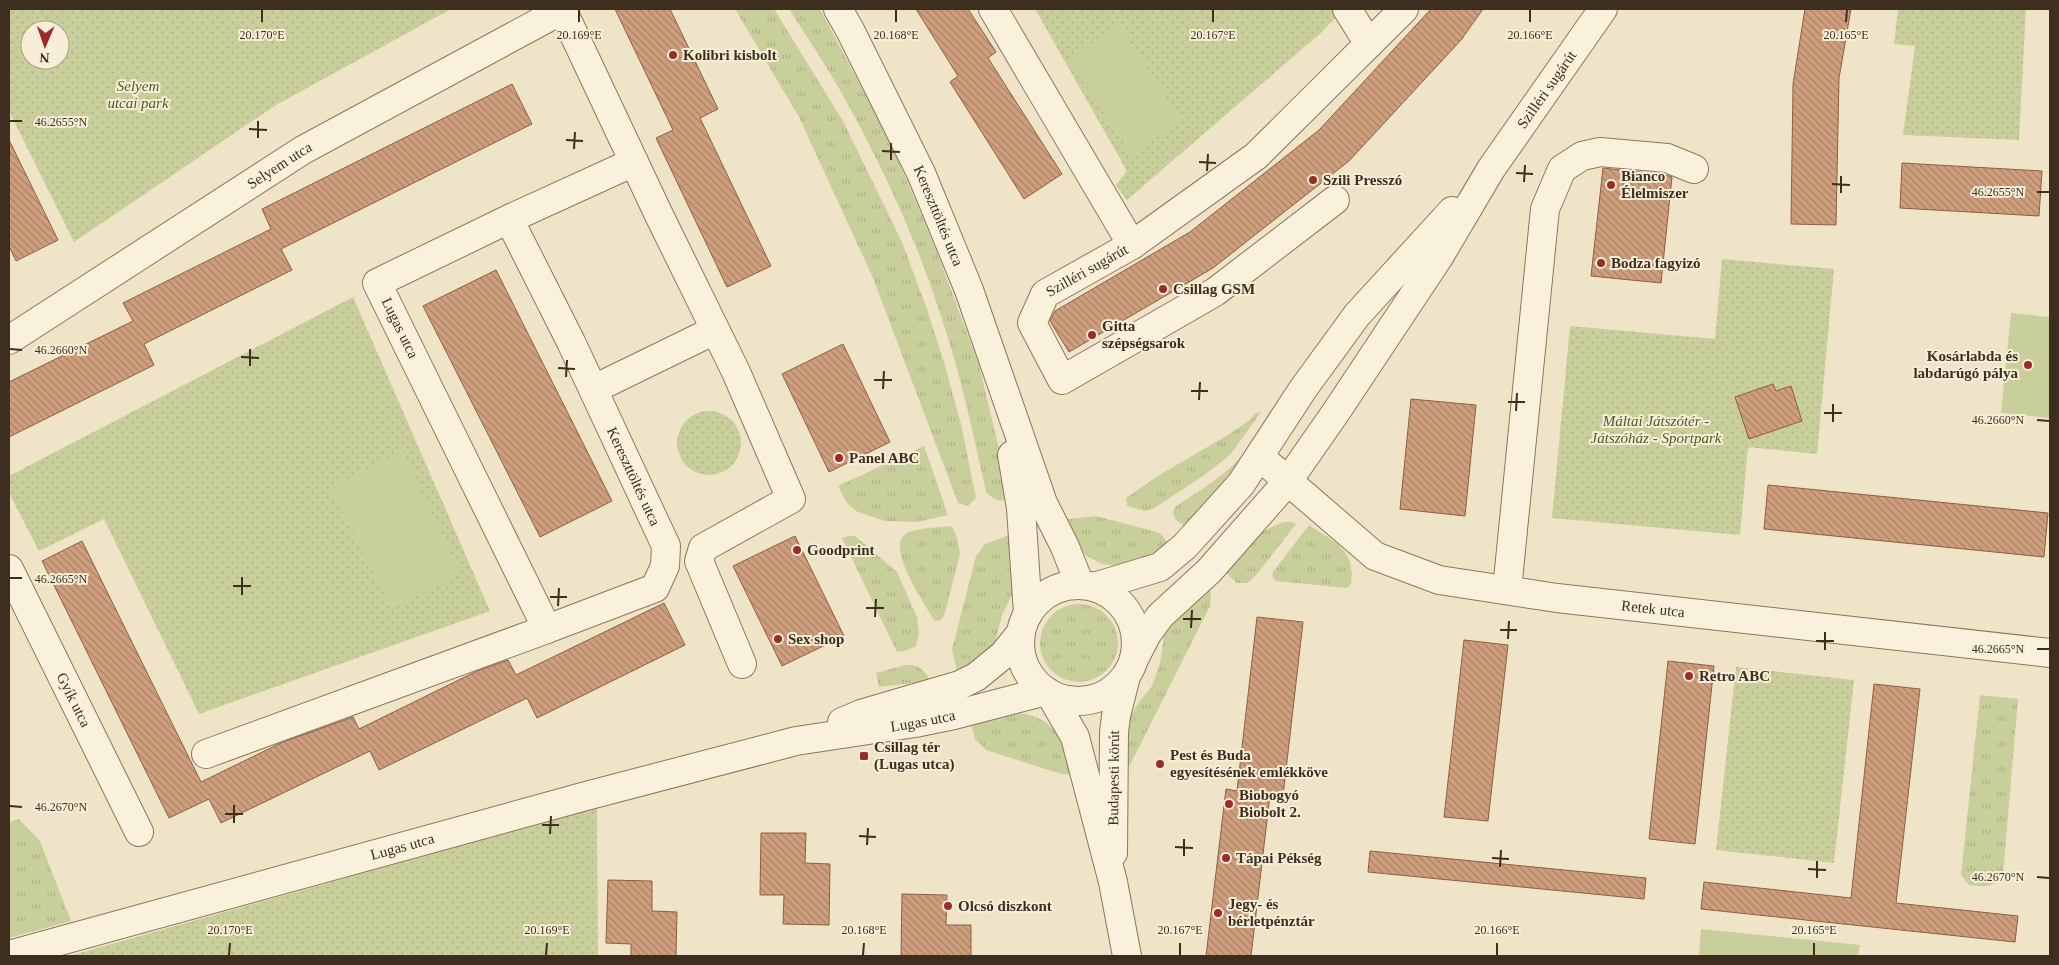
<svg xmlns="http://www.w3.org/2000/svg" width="2059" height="965" font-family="'Times New Roman',serif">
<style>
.grass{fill:url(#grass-tufts)}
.park{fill:url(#park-dots);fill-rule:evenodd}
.pitch{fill:#c9cf9b}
.building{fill:url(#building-back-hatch);stroke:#8d5f41}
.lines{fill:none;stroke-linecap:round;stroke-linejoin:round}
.minor-casing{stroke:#8d765c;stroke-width:30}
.tertiary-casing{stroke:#8d765c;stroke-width:30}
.minor{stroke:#faf1dc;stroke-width:28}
.tertiary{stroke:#faf1dc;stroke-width:28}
.ticks{fill:none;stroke:#3d2e20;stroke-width:2}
.poi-dot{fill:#9e2a2b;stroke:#f7eed8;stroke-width:2}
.labels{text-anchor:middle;stroke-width:4;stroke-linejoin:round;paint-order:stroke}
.poi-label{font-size:15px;font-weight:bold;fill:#3d2e20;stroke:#f7eed8;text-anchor:start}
.park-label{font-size:15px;font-style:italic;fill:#4d5a26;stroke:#f7eed8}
.street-label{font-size:15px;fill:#3d2e20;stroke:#f7eed8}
.ticks-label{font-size:12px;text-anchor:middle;fill:#3d2e20;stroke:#f7eed8;stroke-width:4;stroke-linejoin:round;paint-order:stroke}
</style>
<defs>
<pattern id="grass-tufts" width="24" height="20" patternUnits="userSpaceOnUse" patternTransform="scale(1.25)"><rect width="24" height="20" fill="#c9cf9b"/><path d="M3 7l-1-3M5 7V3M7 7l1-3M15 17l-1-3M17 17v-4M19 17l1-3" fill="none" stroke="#aeb285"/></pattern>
<pattern id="park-dots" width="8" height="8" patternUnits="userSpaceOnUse" patternTransform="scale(1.25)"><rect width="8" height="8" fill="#c9cf9b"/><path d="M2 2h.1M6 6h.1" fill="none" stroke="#aeb285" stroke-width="1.8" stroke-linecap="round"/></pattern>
<pattern id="building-back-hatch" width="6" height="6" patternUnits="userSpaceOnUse" patternTransform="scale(1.25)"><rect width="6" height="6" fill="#cf9f7d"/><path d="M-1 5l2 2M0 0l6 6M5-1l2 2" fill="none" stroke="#a98266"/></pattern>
</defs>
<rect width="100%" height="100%" fill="#f0e4c8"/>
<path class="grass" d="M735 9H774L843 121 902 242 928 312 945 366 961 424 976 498 968 506 958 503 873 278 799 117Z
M789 9H820L891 143 937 252 979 365 1011 499C999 502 995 501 986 492 973 432 960 372 940 313 916 239 882 166 845 99 828 68 808 39 789 9Z
M1261 412 1230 455 1203 476 1153 509 1145 511 1127 506 1126 498 1161 474 1228 435 1250 420 1256 413Z
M1267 424 1247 456 1189 529 1175 519 1173 512 1175 507C1197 492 1223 477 1240 458 1250 447 1257 435 1267 424Z
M924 446 948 515 916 522 884 521 856 511 847 503 838 486Z
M1096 516 1160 533 1172 548 1127 567 1102 564 1087 556 1076 545 1061 520Z
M1284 522H1291L1296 524 1257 574 1248 583H1237L1225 572C1244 550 1255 531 1284 522Z
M1309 525C1334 542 1356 549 1351 584L1347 588 1276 581 1273 578 1272 573Z
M952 526 958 541 960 555 944 616 940 621 934 620C925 604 885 547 906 534 915 528 940 527 952 526Z
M1015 533 1013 593 1002 615 995 643 991 653 958 676 952 650 976 556 985 544Z
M848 536H855L897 572 917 617 919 633 916 646 908 650 897 652 842 538Z
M1209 587 1211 596 1210 606 1130 765 1123 770 1125 725 1139 702 1152 686 1160 663 1164 635 1180 609Z
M1040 643a39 39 0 1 1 78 0a39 39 0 1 1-78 0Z
M905 665C920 664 923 669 931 681L879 687 876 673Z
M1980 695 2018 699 2003 875C1994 888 1984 887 1969 885L1961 875Z
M1021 713C1056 719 1065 743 1074 774H1061L986 750 975 739 970 720Z
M19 819 40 841 71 921 9 938V822Z"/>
<path class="park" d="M9 9H451L276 105 74 242 9 111ZM30 30H60V60H30Z
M1035 9H1344L1322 32 1127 200 1116 185 1127 171Z
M1898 9H2026L2019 140 1903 135 1915 46 1894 44Z
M1722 259 1834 269 1817 454 1748 447 1740 535 1552 518 1570 326 1715 339Z
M353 297 490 611 199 714 104 519 39 551 9 493V476Z
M677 443a32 32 0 1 1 64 0a32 32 0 1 1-64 0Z
M1736 667 1854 680 1834 863 1716 850Z
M597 807 598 956H69Z"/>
<path class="pitch" d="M1120 26 1182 122 1131 154 1068 59Z
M2011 313 2050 317V418L2001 413Z
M402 451 461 573 392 609 330 488Z
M1701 929 1860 945 1858 956H1699Z"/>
<path class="building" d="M615 9H670L718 109 700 118 771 266 727 287 656 138 673 130Z
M916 9H968L996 52 988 58 1062 174 1024 199 950 82 958 76Z
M1431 9H1483L1461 40 1349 161 1213 268 1069 352 1050 321 1055 311 1190 232 1319 130Z
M1805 9H1851L1839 78 1836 225 1791 224 1793 84Z
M512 84 532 124 281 249 292 270 144 344 154 365 9 437V382L133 321 123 303 271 229 262 209Z
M9 140 58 240 16 261 9 246Z
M1902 163 2042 171 2039 216 1900 208Z
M1603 168 1666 175 1672 177 1661 283 1591 276Z
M496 270 612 501 540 537 423 306Z
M843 344 890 442 829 472 782 374Z
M1773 384 1776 391 1791 386 1802 421 1749 439 1735 397Z
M1411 399 1476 405 1465 516 1400 509Z
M1768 485 2048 513 2044 557 1764 529Z
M795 536 844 636 782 666 733 566Z
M82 541 201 782 283 742 353 717 359 729 477 671 508 660 516 675 664 603 685 645 537 718 527 698 379 770 370 751 221 823 209 799 169 818 42 561Z
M1257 617 1303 622 1283 796 1270 795 1251 956H1206L1226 789 1237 791Z
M1464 640 1508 645 1488 821 1444 817Z
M1668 661 1714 666 1695 844 1649 839Z
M1874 684 1920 689 1896 903 2018 916 2015 942 1701 909 1704 882 1851 898Z
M761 833H806L805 863 830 864 829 925 783 924 784 895H760Z
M1370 851 1646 878 1644 899 1368 872Z
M608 880 652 881V911L677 912 676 956H631V944L606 943Z
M902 894 947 895 946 925H971V956H901Z"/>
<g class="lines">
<g class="minor-casing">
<g id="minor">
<path d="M562 9 658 213 736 372 791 499 703 548 699 561 742 664"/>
<path d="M993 9 1132 245"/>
<path d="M1347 9 1369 44"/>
<path id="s1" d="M1335 200 1215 292 1062 380 1032 323 1045 294 1132 245 1256 156 1404 9"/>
<path id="s2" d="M509 219 571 342 666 546 665 566 655 588 547 629 377 283 509 219 634 162"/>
<path id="s3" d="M9 340 303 150 562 10"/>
<path d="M594 389 715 330"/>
<path id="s4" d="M9 569 139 832"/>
<path d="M1507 590 1545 209 1562 169 1582 156 1600 152 1667 158 1694 169"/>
<path d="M206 754 547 629"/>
</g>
</g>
<g class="tertiary-casing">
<g id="tertiary">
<path id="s5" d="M838 9 850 30 921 173 969 290 1043 503 1065 547 1080 585"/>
<path d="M1012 455 1021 508 1028 614"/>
<path id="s6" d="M1260 457 1375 556 1439 580 1557 598 2050 653"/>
<circle cx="1078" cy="643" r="58"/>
<path d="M1094 587 1160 567 1185 546 1241 484 1303 389 1357 315 1452 211"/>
<path id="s7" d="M1134 659 1147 634 1160 616 1209 571 1288 481 1336 412 1439 257 1491 169 1603 9"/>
<path d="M1050 694 1075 737 1113 882 1127 956"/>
<path d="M842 722 861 714 960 685 976 677 1003 655 1020 634"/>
<path id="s8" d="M1113 853 1114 732 1116 716 1126 676"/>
<path id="s9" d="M9 955 586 796 796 741 915 723 954 715 1046 691"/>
</g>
</g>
<use href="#minor" class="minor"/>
<use href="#tertiary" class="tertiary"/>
</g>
<path class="ticks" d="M262 22V10M579 22V10M896 22V10M1213 22V10M1530 22V10M1846 22 1847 10M10 121H22M249 129 267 130M258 138V121M566 140 583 141M574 149 575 132M882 151 900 152M891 160V143M1199 162 1216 163M1207 171 1208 154M1516 173 1533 174M1524 182 1525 165M1832 184 1850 185M2037 192H2049M1841 193V176M10 349 22 350M241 357 259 358M250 366V349M558 368 575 369M566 377 567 360M874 380H892M883 389 884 371M1191 391H1208M1199 400 1200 382M1508 402H1525M1516 411 1517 393M1824 413H1842M2037 420 2049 421M1833 422V404M10 578H22M233 586H251M242 595V577M550 597H567M558 606 559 588M866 608H884M875 617 876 599M1183 619H1201M1191 628 1192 610M1500 630H1517M1508 639 1509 621M1816 641H1834M2037 649H2049M1825 650V632M10 806 22 807M225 814H243M234 823V805M542 825H559M550 834 551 816M859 836 876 837M867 845 868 828M1175 847 1193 848M1184 856V839M1492 858 1509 859M1500 867 1501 850M1808 869 1826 870M2037 877 2049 878M1817 878V861M229 955 230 943M546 955 547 943M863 955 864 943M1180 955V943M1497 955V943M1814 955V943"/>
<g class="poi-dot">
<circle cx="673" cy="55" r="5"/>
<circle cx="1313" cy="180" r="5"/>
<circle cx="1611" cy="185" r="5"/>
<circle cx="1601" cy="263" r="5"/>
<circle cx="1163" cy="289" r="5"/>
<circle cx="1092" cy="335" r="5"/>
<circle cx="2028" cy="365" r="5"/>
<circle cx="839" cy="458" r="5"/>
<circle cx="797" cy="550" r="5"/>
<circle cx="778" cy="639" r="5"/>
<circle cx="1689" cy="676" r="5"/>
<rect x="859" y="751" width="10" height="10" rx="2.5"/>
<circle cx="1160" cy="764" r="5"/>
<circle cx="1229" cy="804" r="5"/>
<circle cx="1226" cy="858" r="5"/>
<circle cx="948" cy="906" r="5"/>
<circle cx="1218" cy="913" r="5"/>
</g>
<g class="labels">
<g class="poi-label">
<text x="683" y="60">Kolibri kisbolt</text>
<text x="1621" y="181">Bianco<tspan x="1621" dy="17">Élelmiszer</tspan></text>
<text x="1323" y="185">Szili Presszó</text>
<text x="1611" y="268">Bodza fagyizó</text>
<text x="1173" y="294">Csillag GSM</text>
<text x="1102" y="331">Gitta<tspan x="1102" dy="17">szépségsarok</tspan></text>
<text x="2018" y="361" text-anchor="end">Kosárlabda és<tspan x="2018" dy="17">labdarúgó pálya</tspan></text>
<text x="849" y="463">Panel ABC</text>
<text x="807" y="555">Goodprint</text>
<text x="788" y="644">Sex shop</text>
<text x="1699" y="681">Retro ABC</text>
<text x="874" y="752">Csillag tér<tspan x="874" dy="17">(Lugas utca)</tspan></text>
<text x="1170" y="760">Pest és Buda<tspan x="1170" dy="17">egyesítésének emlékköve</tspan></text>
<text x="1239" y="800">Biobogyó<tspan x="1239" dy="17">Biobolt 2.</tspan></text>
<text x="1236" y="863">Tápai Pékség</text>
<text x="1228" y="909">Jegy- és<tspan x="1228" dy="17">bérletpénztár</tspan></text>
<text x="958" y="911">Olcsó diszkont</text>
</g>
<g class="park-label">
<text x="138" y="91">Selyem<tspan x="138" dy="17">utcai park</tspan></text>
<text x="1656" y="426">Máltai Játszótér -<tspan x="1656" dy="17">Játszóház - Sportpark</tspan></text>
</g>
<g class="street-label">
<text dy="5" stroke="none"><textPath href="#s7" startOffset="706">Szilléri sugárút</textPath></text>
<text dy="5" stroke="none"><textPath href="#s3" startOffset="322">Selyem utca</textPath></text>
<text dy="5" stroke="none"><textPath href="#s5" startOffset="230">Kereszttöltés utca</textPath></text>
<text dy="5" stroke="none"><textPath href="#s1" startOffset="472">Szilléri sugárút</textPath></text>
<text transform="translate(400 328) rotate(64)" y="5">Lugas utca</text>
<text dy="5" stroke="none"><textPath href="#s2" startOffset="286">Kereszttöltés utca</textPath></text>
<text dy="5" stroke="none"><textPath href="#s6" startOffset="436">Retek utca</textPath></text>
<text dy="5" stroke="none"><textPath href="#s4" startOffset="146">Gyík utca</textPath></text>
<text dy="5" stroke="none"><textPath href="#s9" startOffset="944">Lugas utca</textPath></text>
<text dy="5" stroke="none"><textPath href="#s8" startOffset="75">Budapesti körút</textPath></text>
<text dy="5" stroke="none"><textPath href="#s9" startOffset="408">Lugas utca</textPath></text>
</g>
</g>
<g class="ticks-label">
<text x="262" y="39">20.170°E</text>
<text x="579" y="39">20.169°E</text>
<text x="896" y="39">20.168°E</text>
<text x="1213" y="39">20.167°E</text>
<text x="1530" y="39">20.166°E</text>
<text x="1846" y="39">20.165°E</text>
<text x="61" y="126">46.2655°N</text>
<text x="1998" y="196">46.2655°N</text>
<text x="61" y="354">46.2660°N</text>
<text x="1998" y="424">46.2660°N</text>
<text x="61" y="583">46.2665°N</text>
<text x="1998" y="653">46.2665°N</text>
<text x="61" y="811">46.2670°N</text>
<text x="1998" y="881">46.2670°N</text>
<text x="230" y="934">20.170°E</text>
<text x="547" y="934">20.169°E</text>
<text x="864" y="934">20.168°E</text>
<text x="1180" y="934">20.167°E</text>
<text x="1497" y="934">20.166°E</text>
<text x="1814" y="934">20.165°E</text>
</g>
<rect width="2059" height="965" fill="none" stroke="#3d2e20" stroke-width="20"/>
<g transform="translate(45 45) rotate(182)"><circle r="24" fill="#f7eed8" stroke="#ada18e"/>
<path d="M0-4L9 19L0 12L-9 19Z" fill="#9e2a2b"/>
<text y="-8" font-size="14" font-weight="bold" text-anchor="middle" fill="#3d2e20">N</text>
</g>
</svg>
